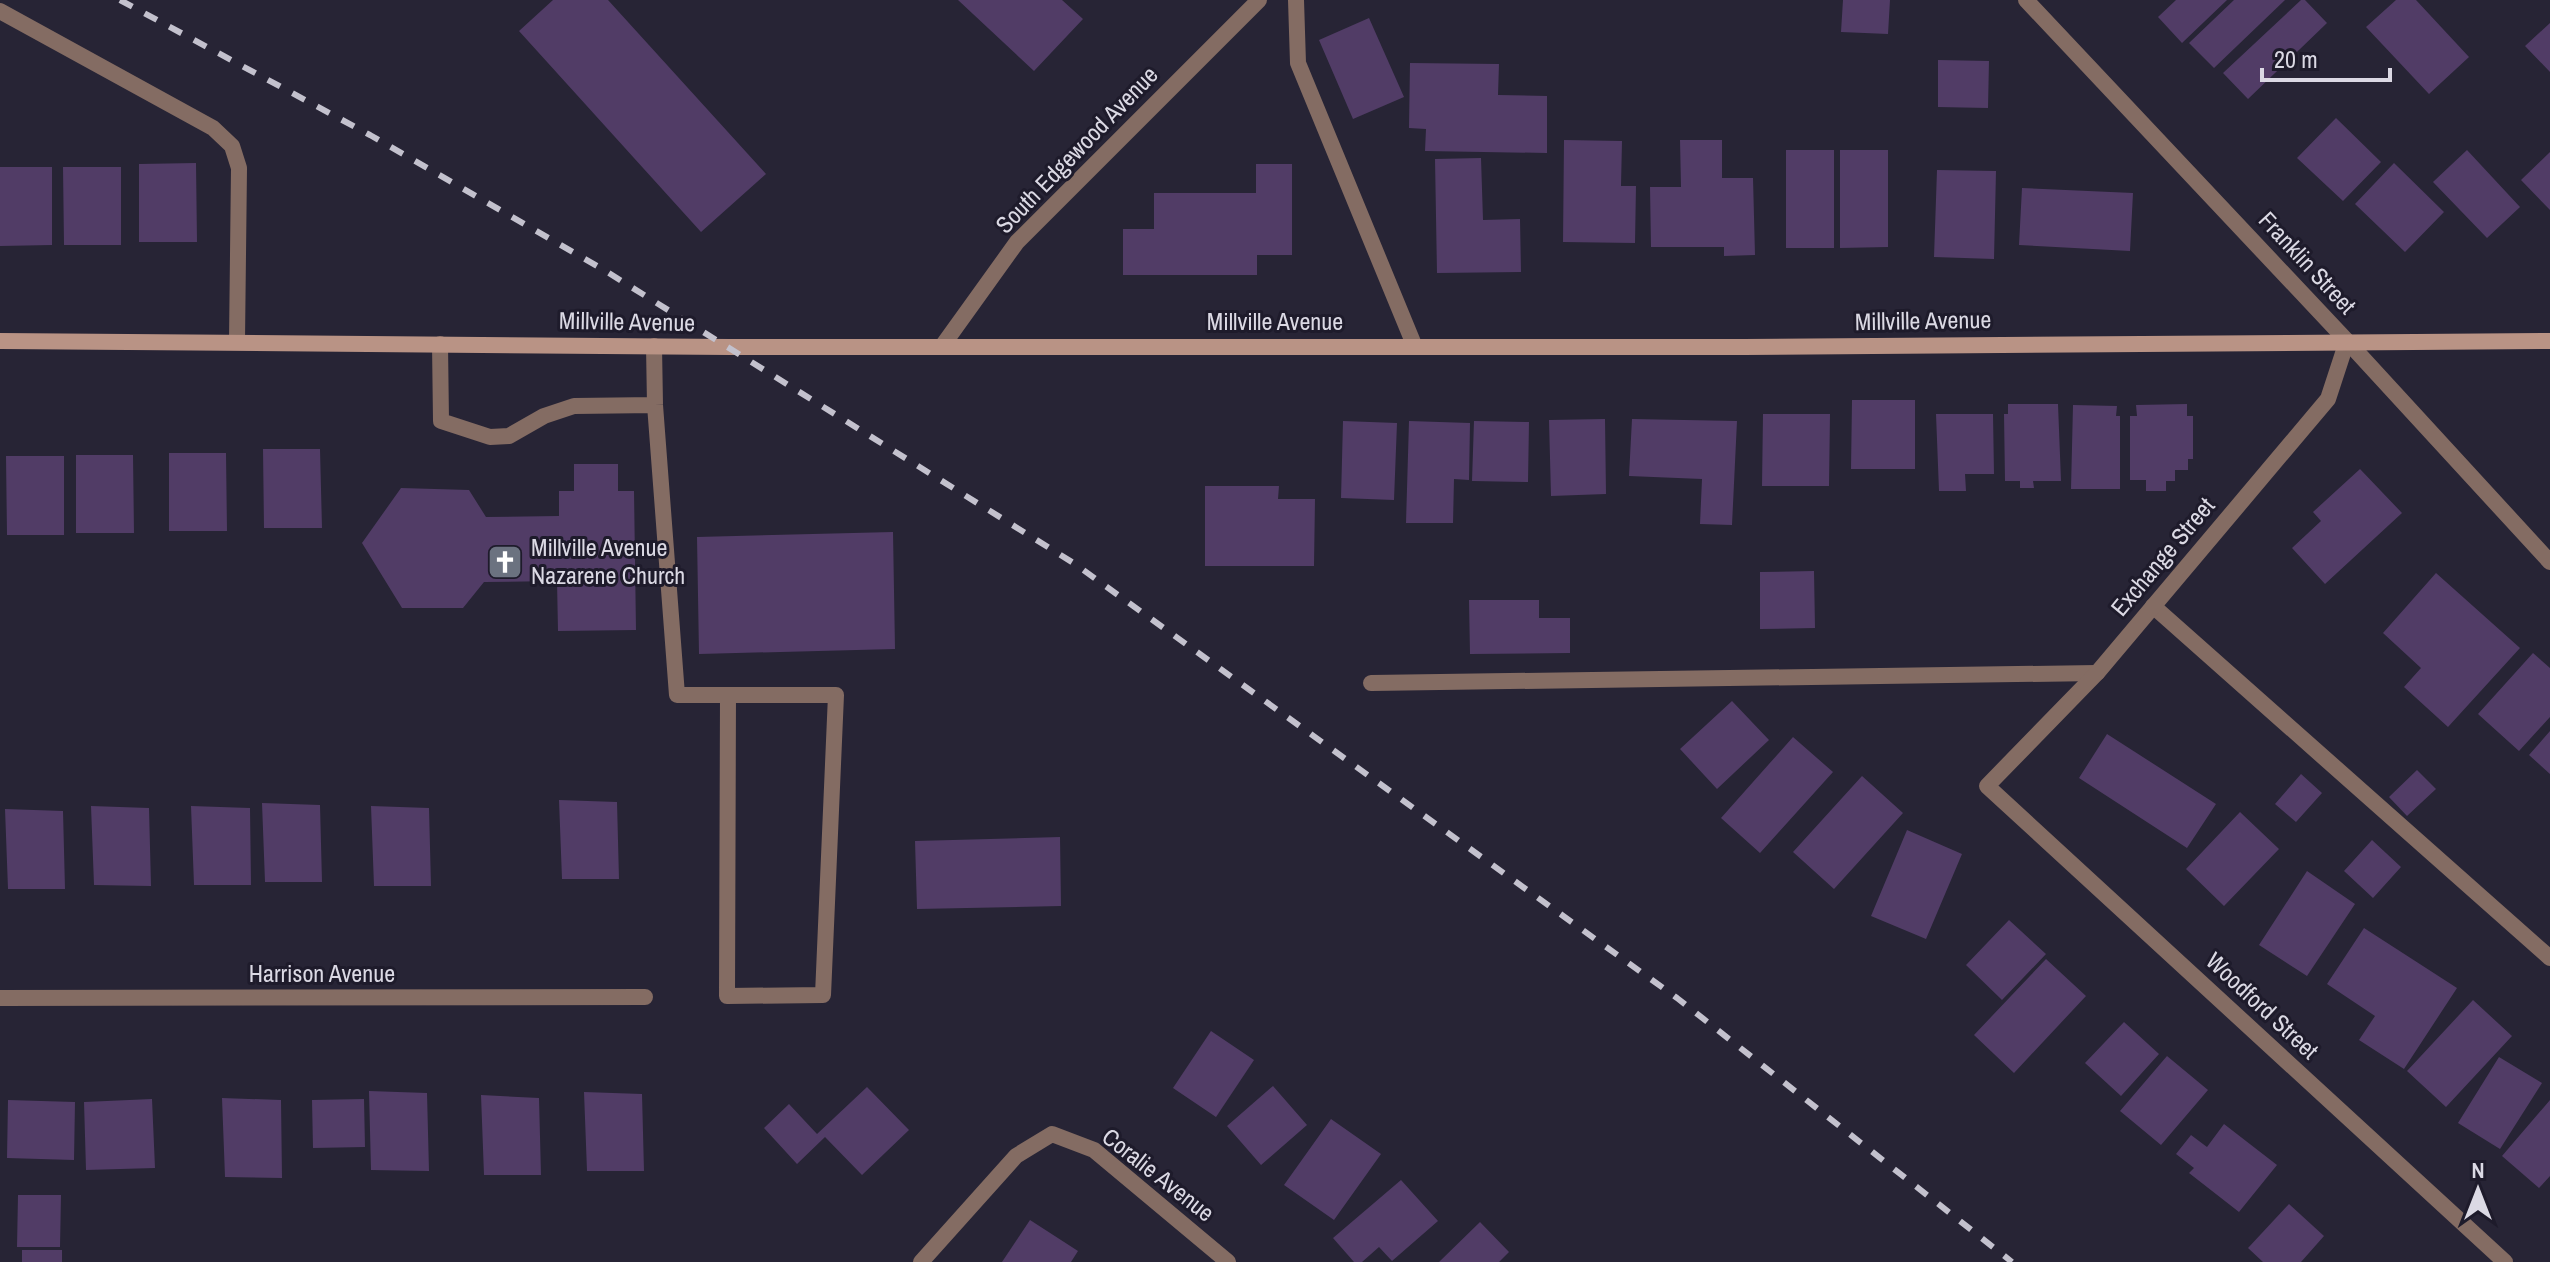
<svg xmlns="http://www.w3.org/2000/svg" width="2550" height="1262" font-family="'Archivo Narrow',sans-serif">
<style>
.building{fill:#513c66}
.lines{fill:none;stroke-linecap:round;stroke-linejoin:round}
.service{stroke:#846c63;stroke-width:16}
.minor{stroke:#846c63;stroke-width:16}
.tertiary{stroke:#846c63;stroke-width:16}
.secondary{stroke:#b99385;stroke-width:16}
.rail{stroke:#c3c1cd;stroke-width:6;stroke-dasharray:14 14;stroke-linecap:butt}
.labels{text-anchor:middle;stroke-width:6;stroke-linejoin:round;paint-order:stroke}
.street-label{font-size:24px;fill:#dbd9e4;stroke:#1e1b2b}
.poi-label{font-size:24px;fill:#dbd9e4;stroke:#1e1b2b;text-anchor:start}
</style>
<rect width="100%" height="100%" fill="#272435"/>
<path class="building" d="M553 0H608L766 174 701 232 519 31Z
M958 0H1062L1083 19 1034 71Z
M1843 0H1890L1888 34 1841 32Z
M2176 0H2227L2182 43 2158 17Z
M2234 0H2285L2214 68 2189 43Z
M2301 0H2305L2327 23 2248 99 2223 73Z
M2396 0H2416L2469 57 2429 94 2366 27Z
M1369 18 1404 97 1353 119 1319 40Z
M2550 23V72L2525 46Z
M1938 60 1989 61 1988 108 1938 107Z
M1410 63 1499 64 1498 95 1547 96V153L1425 151 1426 129 1409 128Z
M2336 118 2381 162 2343 201 2297 158Z
M1564 140 1622 141 1621 186H1636L1635 243 1563 242Z
M1680 140H1722V178H1753L1755 255 1724 256V247H1651L1650 187H1681Z
M1786 150H1834V248H1786Z
M1840 150H1888V247L1840 248Z
M2467 150 2520 207 2487 238 2433 182Z
M2550 152V210L2521 180Z
M1481 158 1483 220 1520 219 1521 272 1437 273 1435 159Z
M196 163 197 242H139V164Z
M2394 163 2444 212 2405 252 2355 204Z
M1256 164H1292V255H1257V275H1123V229H1154V193H1256Z
M0 167H52V245L0 246Z
M63 167H121V245H64Z
M1937 170 1996 171 1994 259 1934 257Z
M2022 188 2133 193 2130 251 2019 245Z
M1852 400H1915V469H1851Z
M2008 404H2058L2061 481H2033L2034 488H2020V481H2005L2004 414H2008Z
M2187 404V416H2193V459H2188V470H2175V481H2166V491H2146V480H2130V416H2137L2136 405Z
M2073 405 2117 406 2116 416H2120V489H2071Z
M1763 414H1830L1829 486H1762Z
M1936 414H1993L1994 474H1965L1966 491H1939Z
M1605 419 1606 494 1551 496 1549 420Z
M1632 419 1737 421 1732 525 1700 524 1702 479 1629 476Z
M1343 421 1397 423 1394 500 1341 498Z
M1409 421 1470 423 1469 480 1454 479 1453 523H1406Z
M1474 421 1529 422 1528 482 1472 481Z
M263 449H320L322 528H264Z
M169 453H226L227 531H169Z
M76 455H133L134 533H76Z
M6 456H64V535H7Z
M574 464H618V491H634L636 630 558 631 557 581 484 582 463 608H402L362 543 401 488 469 490 486 517 559 516V491H574Z
M2360 469 2402 513 2325 584 2292 548 2321 521 2313 512Z
M1205 486H1279L1278 499H1315L1314 566H1205Z
M893 532 895 649 699 654 697 537Z
M1814 571 1815 628 1760 629V572Z
M2436 573 2520 648 2448 727 2404 687 2421 668 2383 633Z
M1469 600H1539V618H1570V653L1470 654Z
M2533 653 2550 668V717L2519 751 2478 714Z
M1732 701 1769 740 1717 789 1680 749Z
M2550 731V774L2529 755Z
M2107 734 2216 804 2187 848 2079 778Z
M1793 737 1833 772 1760 853 1721 818Z
M2417 770 2436 789 2407 816 2389 797Z
M2301 774 2322 793 2296 822 2275 804Z
M1862 776 1903 813 1834 889 1793 852Z
M559 800 617 802 619 879H562Z
M262 803 320 805 322 882H265Z
M91 806 149 808 151 886 94 885Z
M191 806 250 808 251 885H194Z
M371 806 429 808 431 886H374Z
M5 809 63 811 65 889H8Z
M2240 812 2279 849 2224 906 2186 869Z
M1907 830 1962 854 1926 939 1871 916Z
M1060 837 1061 906 917 909 915 841Z
M2372 840 2401 867 2373 898 2344 871Z
M2307 871 2355 904 2307 976 2259 945Z
M2009 920 2046 954 2002 1000 1966 965Z
M2364 928 2457 988 2404 1069 2359 1040 2375 1016 2327 984Z
M2046 959 2086 996 2014 1073 1974 1035Z
M2473 1000 2512 1036 2446 1107 2407 1071Z
M2124 1022 2159 1054 2121 1096 2085 1063Z
M1211 1031 1254 1060 1216 1117 1173 1088Z
M2167 1056 2208 1090 2161 1145 2120 1111Z
M2499 1057 2542 1083 2500 1149 2458 1123Z
M1273 1086 1307 1125 1261 1165 1227 1126Z
M867 1087 909 1130 862 1175 825 1137 797 1164 764 1128 789 1104 817 1134Z
M369 1091 427 1093 429 1171 371 1170Z
M584 1092 642 1094 644 1171H587Z
M481 1095 539 1098 541 1175H484Z
M222 1098 281 1100 282 1178 225 1177Z
M152 1099 155 1168 86 1170 84 1102Z
M364 1099 365 1147 313 1148 312 1100Z
M8 1100 75 1102 74 1160 7 1158Z
M2550 1100V1176L2539 1188 2502 1156Z
M1331 1119 1381 1154 1334 1220 1284 1185Z
M2224 1124 2277 1165 2239 1212 2189 1173 2194 1168 2176 1154 2191 1135 2207 1147Z
M1401 1180 1438 1221 1392 1261 1379 1247 1362 1262H1354L1333 1238Z
M18 1195H61L60 1247H17Z
M2289 1204 2324 1236 2301 1262H2263L2248 1248Z
M1030 1220 1078 1251 1071 1262H1002Z
M1480 1222 1509 1252 1499 1262H1439Z
M22 1250H62V1262H22Z"/>
<g class="lines">
<path class="service" d="M1296 0 1298 63 1415 347
M0 11 213 128 232 146 239 168 237 341
M440 344 441 421 490 437 509 436 544 416 574 406 655 405
M654 346 655 405 677 695H836L823 995 727 996 728 695
M2153 606 2550 958
M1371 683 2097 673"/>
<path class="minor" d="M2026 0 2347 341 2328 399 2097 673 1987 786 2505 1262
M943 345 1017 242 1259 0
M0 998 645 997
M921 1262 1016 1156 1052 1134 1094 1150 1228 1262"/>
<path class="tertiary" d="M2347 341 2550 562"/>
<path class="secondary" d="M0 341 729 347H1744L2550 341"/>
<path class="rail" d="M120 0 370 135 604 270 1075 564 1677 998 2012 1262"/>
</g>
<defs>
<g id="church-square" transform="scale(1.8)"><rect x="-9" y="-9" width="18" height="18" rx="4" fill="#6b7280" stroke="#1e1b2b"/><path d="M-1.2-6h2.4v3.5h3.3v2.4h-3.3V6h-2.4V-.1h-3.3v-2.4h3.3Z" fill="#fff"/></g>
</defs>
<g fill-rule="evenodd">
<use href="#church-square" x="505" y="562"/>
</g>
<g class="labels">
<g class="street-label">
<text transform="translate(1077 150) rotate(-46)" y="8">South Edgewood Avenue</text>
<text transform="translate(2307 263) rotate(47)" y="8">Franklin Street</text>
<text transform="translate(1923 321) rotate(-1)" y="8">Millville Avenue</text>
<text transform="translate(627 322) rotate(1)" y="8">Millville Avenue</text>
<text x="1275" y="330">Millville Avenue</text>
<text transform="translate(2163 557) rotate(-50)" y="8">Exchange Street</text>
<text x="322" y="982">Harrison Avenue</text>
<text transform="translate(2262 1006) rotate(43)" y="8">Woodford Street</text>
<text transform="translate(1158 1175) rotate(38)" y="8">Coralie Avenue</text>
</g>
<g class="poi-label">
<text x="531" y="556">Millville Avenue<tspan x="531" dy="28">Nazarene Church</tspan></text>
</g>
</g>
<g transform="translate(2478 1190)" stroke="#1e1b2b" stroke-width="6" paint-order="stroke">
<path d="M0-6L14 30L0 20L-14 30Z" fill="#dbd9e4"/>
<text y="-12" font-size="22" font-weight="bold" text-anchor="middle" fill="#dbd9e4">N</text>
</g>
<path d="M2262 68v12h128v-12" fill="none" stroke="#dbd9e4" stroke-width="4"/>
<text x="2274" y="68" font-size="24" fill="#dbd9e4" stroke="#1e1b2b" stroke-width="6" paint-order="stroke">20 m</text>
</svg>
